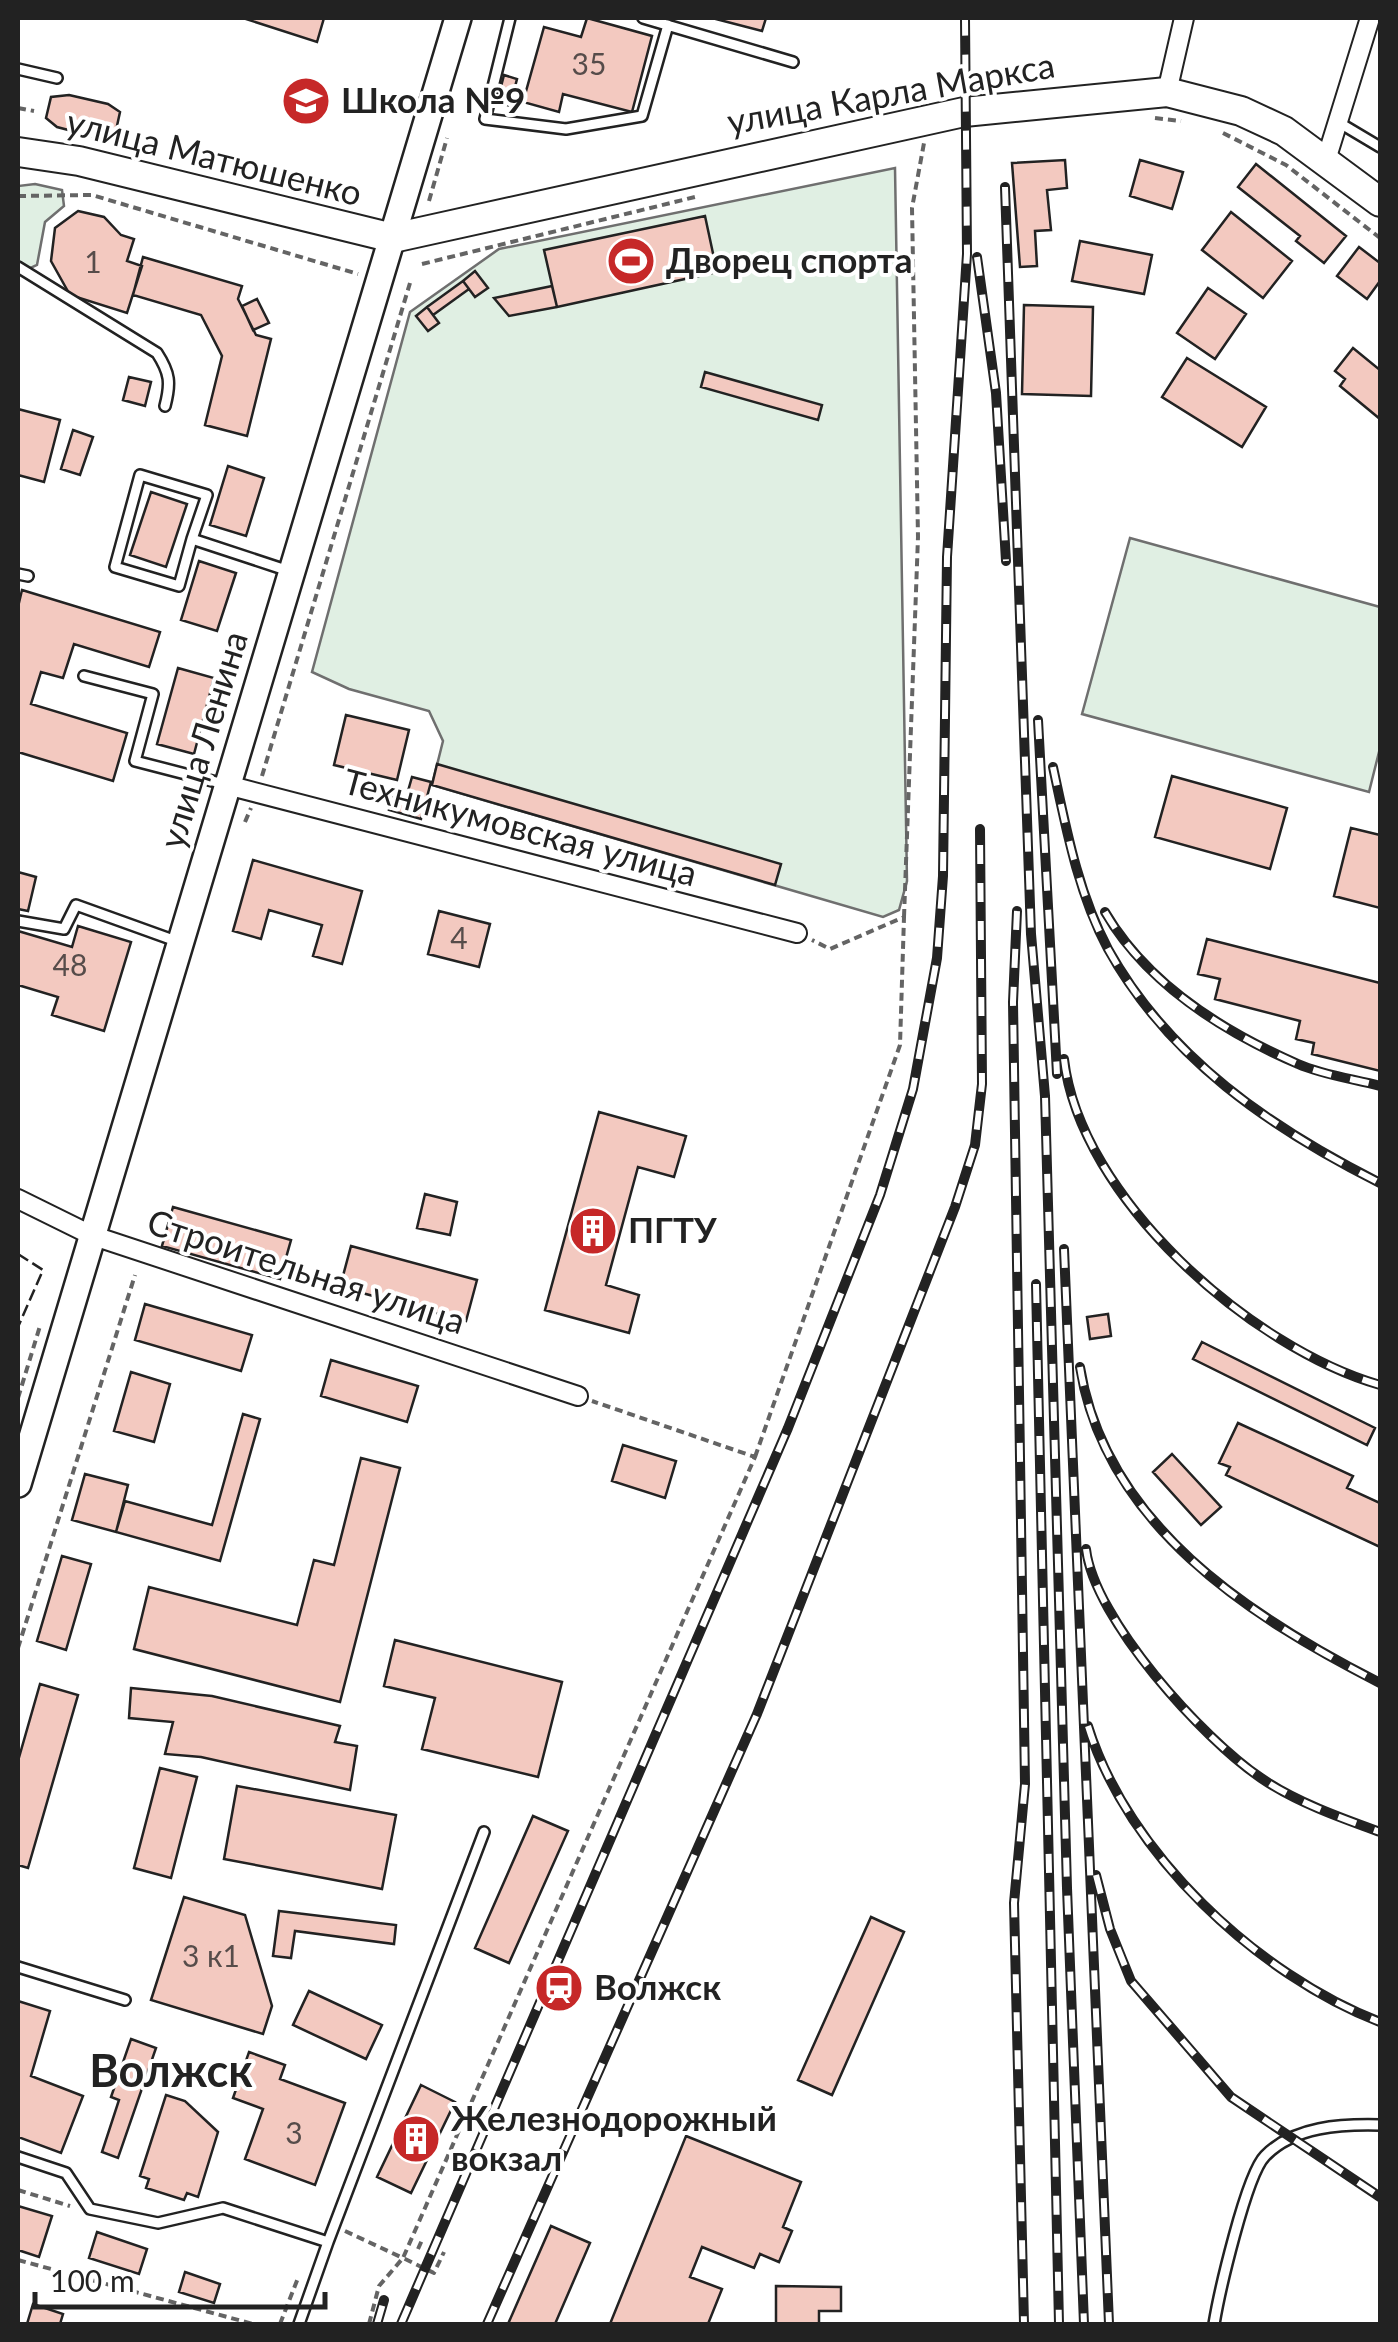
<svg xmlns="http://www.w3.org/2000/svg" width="1398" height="2342" font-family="Lato,sans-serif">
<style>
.green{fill:#e0efe3;stroke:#6f6f6f;stroke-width:2.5}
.building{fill:#f3c9c0;stroke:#222;stroke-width:2.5}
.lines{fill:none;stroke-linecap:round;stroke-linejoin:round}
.lane-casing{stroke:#222;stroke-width:14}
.street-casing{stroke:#222;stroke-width:22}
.secondary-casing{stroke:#222;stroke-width:30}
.primary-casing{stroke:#222;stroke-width:32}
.path{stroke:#646464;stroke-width:4;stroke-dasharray:8 5;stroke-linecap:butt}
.lane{stroke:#fff;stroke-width:9}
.street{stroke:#fff;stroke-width:18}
.secondary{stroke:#fff;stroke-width:25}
.primary{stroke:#fff;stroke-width:28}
.rail-casing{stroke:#222;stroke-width:10}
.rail{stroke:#fff;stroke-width:6;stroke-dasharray:19;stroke-linecap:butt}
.fence{stroke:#222;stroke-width:2.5;stroke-dasharray:12 5;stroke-linecap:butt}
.labels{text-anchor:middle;stroke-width:8;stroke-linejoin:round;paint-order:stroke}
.number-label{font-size:30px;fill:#564c4a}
.street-label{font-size:35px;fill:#222;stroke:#fff}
.poi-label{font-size:35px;font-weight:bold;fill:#222;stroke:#fff;text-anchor:start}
.district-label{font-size:45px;font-weight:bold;fill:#222;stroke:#fff}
</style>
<rect width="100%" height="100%" fill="#fff"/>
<path class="green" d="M895 168 907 881 899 910 883 917 432 785 443 741 429 711 349 689 312 672 410 312 499 249Z
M35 184 62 190 64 206 45 222 37 265 24 271 18 267V186Z
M1130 538 1380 607V748L1369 792 1082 714Z"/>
<path class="building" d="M243 18H324L317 42Z
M587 18 652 36 632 112 563 94 559 112 523 102 544 27 581 37Z
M712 18H766L762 31Z
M504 75 517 79 510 106 497 102Z
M69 95 108 104 120 112 115 135 99 138 57 127 46 118 51 97Z
M1065 160 1067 188 1047 190 1051 230 1035 231 1037 266 1020 267 1012 163Z
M1140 160 1183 172 1172 209 1130 196Z
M1256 164 1346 236 1324 263 1296 241 1300 236 1238 187Z
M78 211 104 217 121 235 134 239 127 261 142 266 127 313 70 295 51 261 55 228Z
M1231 212 1292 261 1263 298 1202 250Z
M705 216 717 272 557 307 544 250Z
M1080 241 1152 255 1144 294 1072 281Z
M1359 247 1380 263V281L1367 299 1337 276Z
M143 257 242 286 238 299 256 335 271 339 247 436 205 425 222 356 201 315 133 295Z
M475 271 488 288 475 297 463 281Z
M463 281 469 289 433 315 427 307Z
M552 286 557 307 509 316 494 298Z
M1208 288 1246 314 1215 359 1177 333Z
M257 299 269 323 253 330 242 306Z
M1024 305 1093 307 1091 396 1022 394Z
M427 307 439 323 428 331 416 316Z
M1353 348 1380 370V419L1340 386 1345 379 1335 371Z
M1187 358 1266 407 1242 447 1162 397Z
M705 372 822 405 818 420 701 387Z
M129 377 151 382 145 406 123 400Z
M18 409 60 420 44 482 18 475Z
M73 430 93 437 80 475 61 469Z
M228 466 264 478 246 536 210 525Z
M151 492 187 504 166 567 130 555Z
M199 561 236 573 217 631 181 620Z
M22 590 160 632 149 667 74 644 63 678 41 672 31 704 127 733 113 781 18 752V607Z
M178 668 214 678 194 754 157 744Z
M346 715 409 730 397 780 334 765Z
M437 764 781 864 775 885 432 785Z
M1172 776 1287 808 1270 869 1155 837Z
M412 777 431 782 421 819 389 810 393 794 406 798Z
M1351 828 1380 835V908L1334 896Z
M253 860 362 891 342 964 313 956 322 925 269 910 261 939 233 931Z
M18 872 36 877 28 911 18 909Z
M439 911 490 924 479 967 428 954Z
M78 926 131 942 104 1031 52 1015 58 997 18 985V931L72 947Z
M1207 939 1380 983V1071L1312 1054 1314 1043 1296 1039 1300 1021 1215 999 1220 979 1198 974Z
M599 1112 686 1136 674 1177 638 1167 606 1285 639 1295 629 1333 545 1310Z
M425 1194 457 1202 450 1235 417 1228Z
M173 1207 291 1240 280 1279 162 1246Z
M351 1246 477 1280 466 1321 340 1287Z
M145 1304 252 1335 241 1371 135 1340Z
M1108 1314 1111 1336 1090 1339 1087 1317Z
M1202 1342 1375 1428 1367 1445 1193 1359Z
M331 1360 418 1386 407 1422 321 1396Z
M131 1372 170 1384 154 1442 114 1431Z
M243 1414 260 1419 220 1561 116 1532 125 1501 212 1525Z
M1238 1423 1353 1476 1347 1488 1380 1503V1547L1226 1475 1230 1467 1219 1463Z
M623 1445 676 1461 665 1498 612 1481Z
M1172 1454 1221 1507 1201 1525 1153 1472Z
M361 1458 400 1468 340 1702 134 1649 149 1587 297 1625 314 1560 334 1565Z
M85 1474 128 1485 116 1532 72 1520Z
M62 1556 91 1564 66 1650 37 1641Z
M395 1640 562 1682 538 1777 422 1749 435 1698 384 1686Z
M40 1684 78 1695 28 1868 18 1865V1761Z
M131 1688 212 1696 340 1726 335 1742 357 1746 350 1790 201 1757 165 1754 173 1722 129 1718Z
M160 1768 197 1777 171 1878 134 1868Z
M237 1786 396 1815 382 1889 224 1859Z
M533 1816 568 1831 509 1963 475 1948Z
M184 1897 245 1915 272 2006 263 2034 151 2000Z
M279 1911 396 1925 394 1944 295 1931 291 1958 273 1956Z
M871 1917 904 1932 832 2095 798 2080Z
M309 1991 382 2025 366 2059 293 2025Z
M18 2001 50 2011 31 2076 83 2096 61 2153 18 2137Z
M131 2039 156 2048 118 2158 102 2152 119 2100 111 2097Z
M249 2052 285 2065 280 2079 345 2103 315 2185 245 2159 263 2109 233 2098Z
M421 2085 455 2102 411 2193 377 2177Z
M166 2095 185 2101 218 2132 198 2197 187 2193 184 2200 146 2188 149 2179 140 2176Z
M686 2136 801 2182 783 2227 792 2231 779 2262 760 2254 754 2268 702 2247 690 2277 722 2289 708 2324H610Z
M18 2206 52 2216 39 2257 18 2250Z
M551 2226 590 2243 555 2324H508Z
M97 2232 147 2249 139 2274 89 2258Z
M185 2272 220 2284 214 2303 179 2292Z
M776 2286 841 2287V2311H819V2324H776Z
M33 2304 63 2314 60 2324H27Z"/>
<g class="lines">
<g class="lane-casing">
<path id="lane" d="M510 18 485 119 566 129 642 116 668 25
M643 18 793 62
M18 69 57 78
M1338 122 1380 147
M18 267 157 353C170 373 171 383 165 406
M192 539 179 586 115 567 140 475 207 495 192 539 289 571
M18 574 28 576
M84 676 153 694 135 761 224 784
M18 921 64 929 76 905 176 941
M18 1967 125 2000
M18 2157 66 2173 90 2209 158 2223 223 2208 328 2242 299 2324
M328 2242 484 1832
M1214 2324C1219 2294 1246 2175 1265 2156 1294 2126 1342 2124 1380 2125"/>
</g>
<g class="street-casing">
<path id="street" d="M1167 92 1184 18
M1326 160 1370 18
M227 785 797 933
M18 1199 91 1235 578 1396"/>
</g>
<g class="secondary-casing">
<path id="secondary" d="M18 1484 458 18"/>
</g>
<g class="primary-casing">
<path id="primary" d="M18 152 79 161 393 238 964 112 1167 92 1241 111 1284 131 1380 202"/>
</g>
<path class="path" d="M18 108 34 111
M1155 118 1181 121
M1223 133 1286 165 1380 238
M18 196 92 195 358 274
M429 201 447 138
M422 264 695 197
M262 776 410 283
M245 822 251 808
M904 917 918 537 912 208 924 143
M18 1398 40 1326
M755 1457 900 1045 904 917 830 949 812 940
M18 1648 135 1275
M18 2190 70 2206
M345 2231 403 2258 755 1457 592 1401
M418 2249 422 2240
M18 2260 253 2324
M280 2324 298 2278
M369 2324 379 2286 403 2258 434 2273 444 2252"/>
<use href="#lane" class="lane"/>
<use href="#street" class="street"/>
<use href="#secondary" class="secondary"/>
<use href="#primary" class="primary"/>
<g class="rail-casing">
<path id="rail" d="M1005 187 1031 934 1045 1096 1067 1888 1084 2324
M977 257 996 393 1006 561
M1038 720 1057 1074
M1053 767C1066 828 1078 893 1108 949 1169 1059 1271 1128 1380 1183
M1017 911 1013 1002 1025 1784 1014 1903 1024 2324
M1105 912C1147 984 1222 1031 1298 1064 1323 1075 1354 1079 1380 1086
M1064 1059C1080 1198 1251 1348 1380 1385
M1064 1249 1109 2324
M1036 1284 1059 2324
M1080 1367C1105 1524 1250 1617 1380 1683
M1086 1549C1094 1619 1203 1739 1261 1778 1296 1802 1341 1818 1380 1832
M1088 1726C1127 1853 1258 1975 1380 2022
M1096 1875 1110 1929 1131 1981 1231 2097 1380 2197
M377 2324 384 2300
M401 2324 788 1428 880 1195 913 1089 937 958 943 876 947 557 967 254 965 18
M487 2324 757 1714 955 1207 975 1145 982 1084 980 829"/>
</g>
<use href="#rail" class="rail"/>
<path class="fence" d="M18 1254 43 1270 18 1327"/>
</g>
<defs>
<g id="school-disc" transform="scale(2.5)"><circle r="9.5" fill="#c62828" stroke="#fff"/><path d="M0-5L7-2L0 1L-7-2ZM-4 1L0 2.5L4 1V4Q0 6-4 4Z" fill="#fff"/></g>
<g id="stadium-disc" transform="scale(2.5)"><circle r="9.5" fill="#c62828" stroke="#fff"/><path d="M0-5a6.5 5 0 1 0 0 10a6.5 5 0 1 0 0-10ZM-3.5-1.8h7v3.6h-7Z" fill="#fff"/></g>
<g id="building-disc" transform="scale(2.5)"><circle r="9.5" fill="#c62828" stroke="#fff"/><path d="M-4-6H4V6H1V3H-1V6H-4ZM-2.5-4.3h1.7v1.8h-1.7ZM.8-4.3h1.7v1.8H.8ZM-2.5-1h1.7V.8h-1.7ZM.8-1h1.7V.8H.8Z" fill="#fff"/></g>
<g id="station-disc" transform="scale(2.5)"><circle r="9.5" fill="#c62828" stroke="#fff"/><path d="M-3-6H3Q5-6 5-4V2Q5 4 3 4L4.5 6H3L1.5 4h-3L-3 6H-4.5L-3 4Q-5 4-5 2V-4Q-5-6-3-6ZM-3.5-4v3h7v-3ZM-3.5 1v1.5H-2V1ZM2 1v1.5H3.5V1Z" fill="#fff"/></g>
</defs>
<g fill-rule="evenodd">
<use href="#school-disc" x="306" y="101"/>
<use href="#stadium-disc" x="631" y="261"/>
<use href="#building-disc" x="593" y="1231"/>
<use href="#station-disc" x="559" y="1988"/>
<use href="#building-disc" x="416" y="2139"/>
</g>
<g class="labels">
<g class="number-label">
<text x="589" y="75">35</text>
<text x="93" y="273">1</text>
<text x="459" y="949">4</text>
<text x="70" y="976">48</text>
<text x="211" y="1967">3 к1</text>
<text x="294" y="2144">3</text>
</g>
<g class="street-label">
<text transform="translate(891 94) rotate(-10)" y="12">улица Карла Маркса</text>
<text transform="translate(214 158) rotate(14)" y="12">улица Матюшенко</text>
<text transform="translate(204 740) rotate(-73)" y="12">улица Ленина</text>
<text transform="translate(520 828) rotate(15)" y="12">Техникумовская улица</text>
<text transform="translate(306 1272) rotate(18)" y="12">Строительная улица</text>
</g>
<g class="poi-label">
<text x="341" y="113">Школа №9</text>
<text x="666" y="273">Дворец спорта</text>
<text x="628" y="1243">ПГТУ</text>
<text x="594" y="2000">Волжск</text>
<text x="451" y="2131">Железнодорожный<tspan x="451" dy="40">вокзал</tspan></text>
</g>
<g class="district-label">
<text x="171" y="2087">Волжск</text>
</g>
</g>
<rect width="1398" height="2342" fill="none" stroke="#222222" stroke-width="40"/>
<path d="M35 2292v15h290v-15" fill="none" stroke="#222222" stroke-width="5"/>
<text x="50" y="2292" font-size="30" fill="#222222" stroke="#ffffff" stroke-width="8" paint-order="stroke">100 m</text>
</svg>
